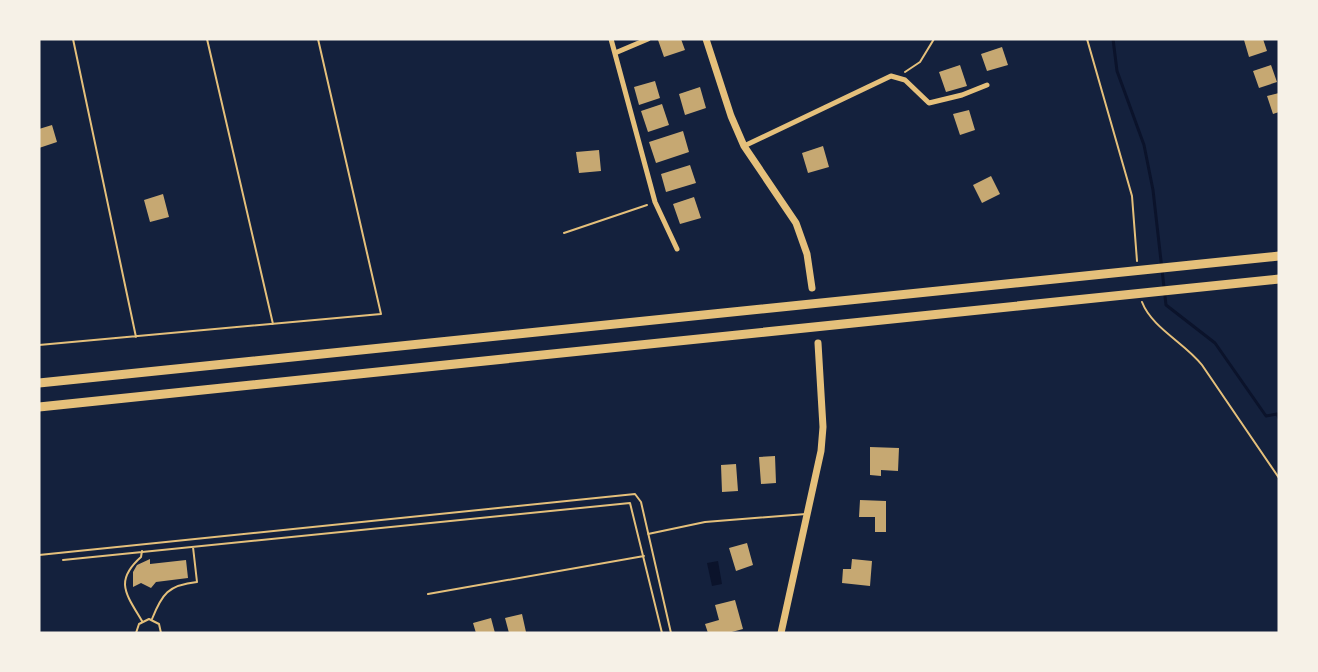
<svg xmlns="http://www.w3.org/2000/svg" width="1318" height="672" font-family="'Zilla Slab',serif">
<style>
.water{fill:#0b132b}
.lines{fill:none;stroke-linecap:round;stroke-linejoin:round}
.stream{stroke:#0b132b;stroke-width:3}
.building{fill:#c6a872}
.path{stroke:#e5c07b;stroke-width:2}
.service{stroke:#e5c07b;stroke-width:2}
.minor{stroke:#e5c07b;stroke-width:5}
.tertiary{stroke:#e5c07b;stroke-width:7}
.motorway{stroke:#e5c07b;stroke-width:9}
</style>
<rect width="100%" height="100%" fill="#14213d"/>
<path class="water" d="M718 561 722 584 712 586 707 563Z"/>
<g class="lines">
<path class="stream" d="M1113 39 1117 71 1144 145 1153 190 1166 305 1215 343 1266 416 1277 414 1279 418"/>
</g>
<path class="building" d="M661 39H681L685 50 664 57 658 40Z
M1263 39 1267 51 1249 57 1244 40Z
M1002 47 1008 65 987 71 981 54Z
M960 65 967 86 946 92 939 72Z
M1271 65 1277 82 1259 88 1253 71Z
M655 81 660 98 639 105 634 87Z
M700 87 706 108 685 115 679 94Z
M1279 93V112L1273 114 1267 96Z
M662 104 669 125 648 132 641 111Z
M969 110 975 130 960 135 953 114Z
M52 125 57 142 39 148V129Z
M683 131 689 152 656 163 649 142Z
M823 146 829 167 808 173 802 153Z
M599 150 601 171 579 173 576 152Z
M690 165 696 183 666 192 661 174Z
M991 176 1000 194 982 203 973 185Z
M163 194 169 217 150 222 144 200Z
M694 197 701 218 680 224 673 204Z
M870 447 899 448 898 471 881 470V476L870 475Z
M775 456 776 483 761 484 759 457Z
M736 464 738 491 722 492 721 465Z
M860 500 886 501V532H875V517H859Z
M747 543 753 565 736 571 729 548Z
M150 559V564L186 560 188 578 156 582 151 588 141 583 133 587V572L137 565Z
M852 559 872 561 870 586 842 583 843 569H851Z
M735 600 743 629 728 633H708L705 624 719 620 715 605Z
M522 614 526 632 509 633 505 618Z
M491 618 495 633H476L473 623Z"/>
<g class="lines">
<path class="path" d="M1087 39 1132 196 1137 261
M905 72 920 62 934 39
M564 233 647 205
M1142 302C1152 328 1185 343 1202 365L1279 478
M63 560 630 503 662 633
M428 594 644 556
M152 619C162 594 168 585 197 582L193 547
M142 621C126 594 114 581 141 557L142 551
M136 633 139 624 149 619 159 624 161 633"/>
<path class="service" d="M73 39 136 337
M207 39 273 324
M39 345 381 314 318 39
M648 534 705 522 806 514
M39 555 635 494 641 502 671 633"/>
<path class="minor" d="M611 39 655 202 677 249
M615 53 648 39
M744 146 891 76 905 80 929 103 962 95 987 85"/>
<path class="tertiary" d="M706 39 731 116 744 146 796 223 807 254 812 288
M781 633 821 451 823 427 818 343"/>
<path class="motorway" d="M39 383 1279 256
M39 407 1279 279"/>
</g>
<rect width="1318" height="672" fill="none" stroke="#f6f1e7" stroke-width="81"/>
</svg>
